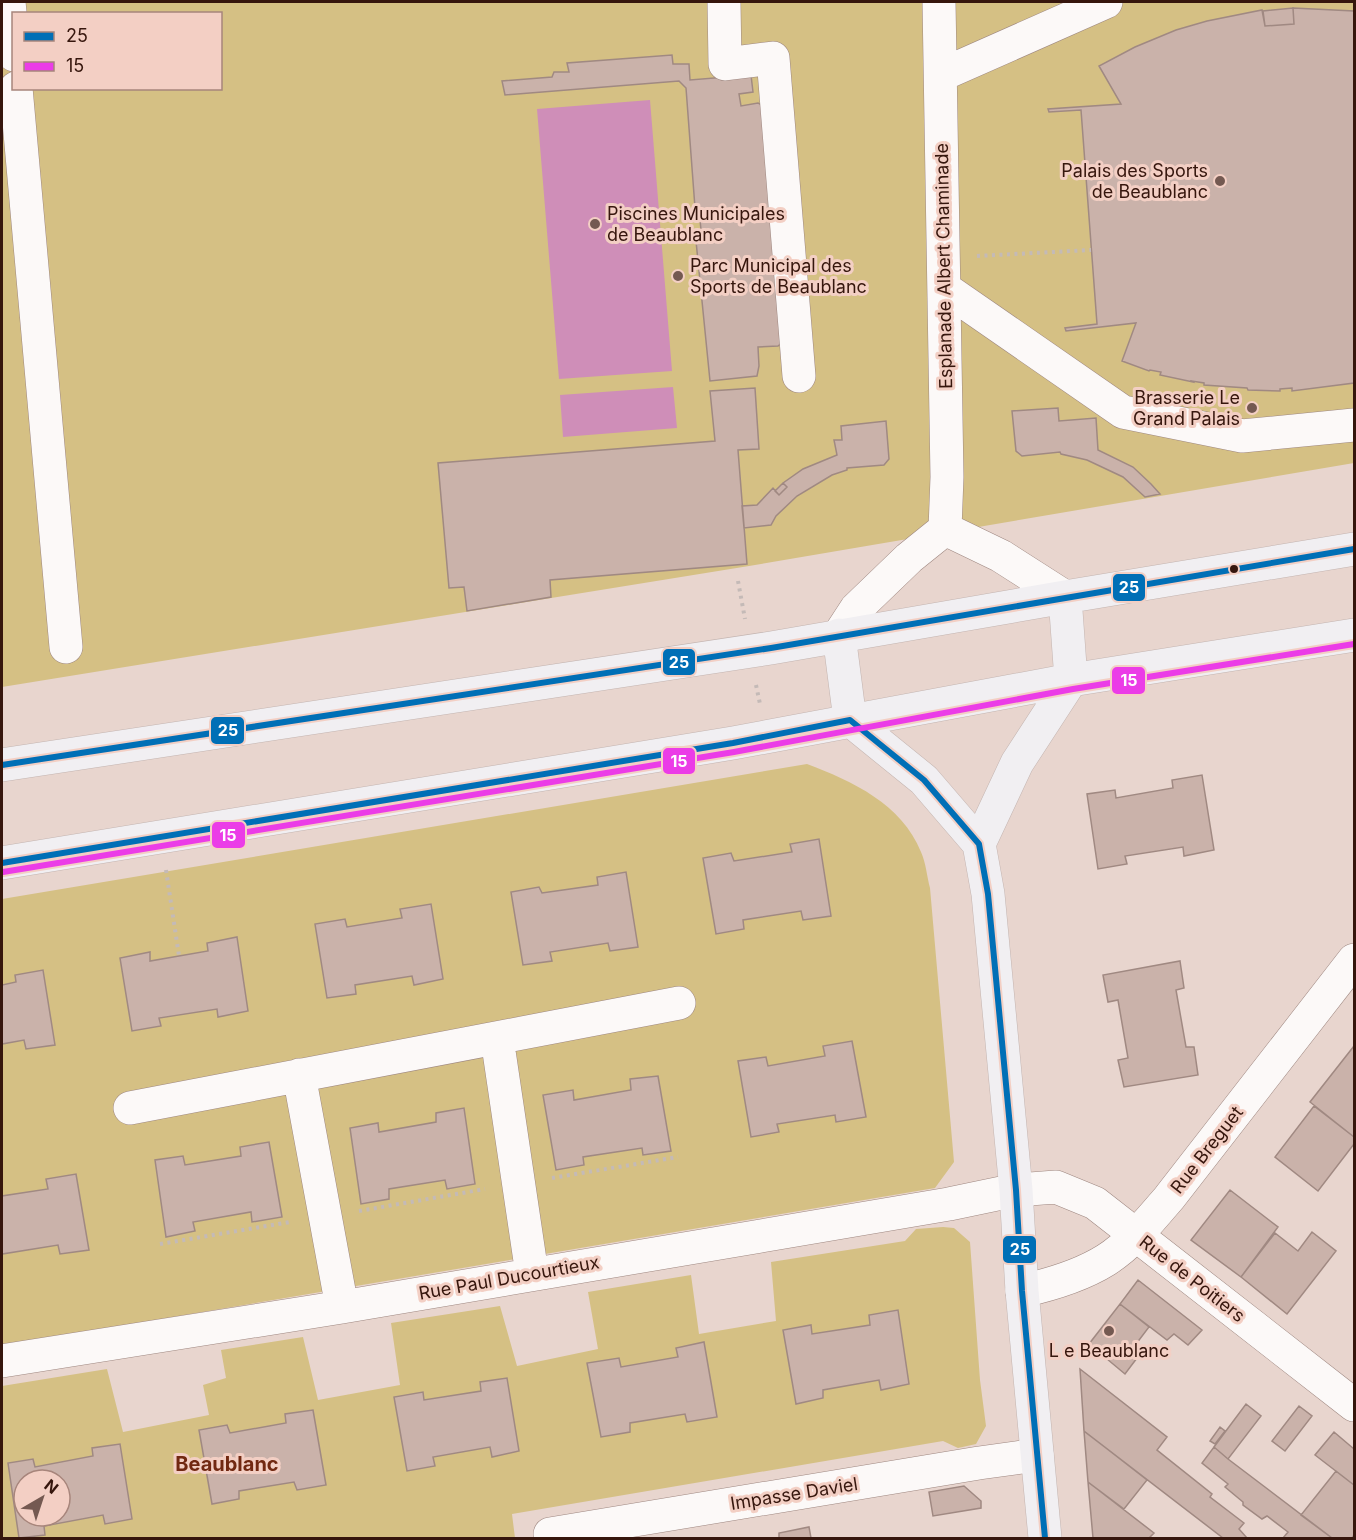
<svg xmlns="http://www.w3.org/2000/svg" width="1356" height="1540" font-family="Inter,sans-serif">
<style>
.green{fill:#d5c084;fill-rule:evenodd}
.water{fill:#cf8eb8}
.building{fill:#cab2aa;stroke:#a08982;stroke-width:1.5;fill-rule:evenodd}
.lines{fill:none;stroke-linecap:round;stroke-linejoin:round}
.minor-casing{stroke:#9e8780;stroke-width:34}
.major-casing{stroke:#c3b4b0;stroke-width:34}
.path{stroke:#c4bab7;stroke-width:4;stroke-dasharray:3 4.5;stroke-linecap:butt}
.minor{stroke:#fcf9f8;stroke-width:33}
.major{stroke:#f1eff2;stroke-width:33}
.bus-1-casing{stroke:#f3cfc4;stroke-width:10}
.bus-2-casing{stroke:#f3cfc4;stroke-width:10}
.bus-1{stroke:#006fb6;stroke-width:6}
.bus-2{stroke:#eb3ce7;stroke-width:6}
.poi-dot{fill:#745951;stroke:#f3cfc4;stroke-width:2}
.bus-dot{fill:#36160d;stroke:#f3cfc4;stroke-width:2}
.labels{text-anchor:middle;stroke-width:6;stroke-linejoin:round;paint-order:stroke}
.poi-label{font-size:18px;fill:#36160d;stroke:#f3cfc4;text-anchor:end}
.street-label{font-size:18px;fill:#36160d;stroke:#f3cfc4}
.neighbourhood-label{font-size:20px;font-weight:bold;fill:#712811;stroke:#f3cfc4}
.line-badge{stroke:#f3cfc4;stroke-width:2}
.badge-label{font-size:16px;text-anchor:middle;font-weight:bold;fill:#fff}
</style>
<rect width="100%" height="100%" fill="#e8d5ce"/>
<path class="green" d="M2 2H1354V463L749 566 2 687ZM14 14H220V88H14Z
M807 764C852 781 902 804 921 852 926 863 927 877 930 888L954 1162 935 1188 2 1346V899Z
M943 1227 954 1228 970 1242 980 1380 986 1426 976 1444 958 1448 943 1441 512 1514 515 1538H2V1386L107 1369 123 1432 209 1415 203 1385 226 1378 221 1350 303 1337 318 1400 400 1385 391 1323 500 1306 517 1366 598 1349 588 1292 691 1275 699 1334 776 1321 771 1262 905 1241 916 1229ZM24 1480H60V1516H24Z"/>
<path class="water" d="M650 100 672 371 559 379 537 109Z
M673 387 677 428 563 437 560 395Z"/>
<path class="building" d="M1293 8 1294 24 1265 26 1263 11Z
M1293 8 1354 11V383L1292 391V388L1280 389V391L1248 390 1247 388 1204 385V383L1192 381 1193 382 1160 375 1161 372 1150 370 1149 371 1122 361 1136 323 1066 331 1065 328 1097 324 1081 110 1049 112 1048 109 1121 104 1099 66 1135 47 1176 30 1207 21 1262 10 1265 26 1294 24Z
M672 55 673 64H689L690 80 751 75 753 92 739 94 741 106 758 103 764 106 784 341 778 346 758 347 759 366 757 376 710 381 696 241 702 240 700 220 696 221 686 88 679 81 505 95 502 81 552 77 554 72H569L567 63Z
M755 388 759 449 738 450 747 564 550 580 551 597 467 611 464 587 449 588 438 463 715 441 710 391Z
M1058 408 1059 421 1096 418 1098 450 1133 467 1151 484 1160 494 1145 497 1123 477 1087 460 1061 454 1060 452 1022 456 1016 451 1012 411Z
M886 421 889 459 884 465 847 468V470L832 475 797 496 776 516 771 525 744 528 742 506 757 505 773 488 779 495 787 487 783 483 803 469 837 455 834 440H842L841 426Z
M783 483 787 487 779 495 775 491Z
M1202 775 1214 850 1184 856 1183 847 1125 856 1127 864 1098 869 1087 794 1115 790 1116 798 1173 788 1172 780Z
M819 839 831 916 803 920 801 911 743 920 744 929 716 934 703 858 731 853 734 861 792 852 790 844Z
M626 872 638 947 610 951 608 943 550 952 552 961 523 965 511 892 539 887 542 893 598 885 597 877Z
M431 904 443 979 414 985 412 976 355 985 356 994 327 998 315 924 345 919 347 927 402 918 400 909Z
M237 937 248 1011 218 1017 217 1009 159 1018 161 1026 132 1031 120 958 150 952V961L208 951 207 943Z
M1180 961 1184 988 1176 990 1186 1047H1194L1198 1075 1124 1087 1118 1060 1128 1058 1118 1000 1108 1002 1103 975Z
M43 970 55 1045 26 1049 24 1040 2 1044V985L16 982 15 975Z
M852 1041 866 1117 836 1122 835 1115 777 1124 779 1132 751 1137 738 1061 766 1057 768 1066 825 1056 823 1046Z
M1354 1046V1137L1310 1102Z
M658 1076 671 1151 643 1155 642 1148 583 1157 584 1165 556 1170 543 1095 573 1090 574 1100 631 1090 630 1079Z
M1314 1106 1354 1137V1144L1318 1191 1275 1157Z
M464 1108 475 1184 447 1189 445 1180 389 1189V1199L361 1204 350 1128 378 1123 379 1132 436 1122V1113Z
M269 1142 282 1217 252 1222 251 1212 193 1222 195 1231 166 1237 155 1160 183 1156 185 1165 241 1156 240 1147Z
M76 1174 89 1250 60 1254 58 1245 2 1254V1196L48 1189 46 1179Z
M1230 1190 1278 1227 1241 1277 1191 1240Z
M1312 1232 1336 1251 1287 1314 1241 1277 1275 1233 1298 1251Z
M1138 1280 1202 1330 1188 1345 1174 1334 1167 1340 1120 1304Z
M1120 1304 1149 1327 1130 1352 1137 1358 1125 1374 1089 1344Z
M898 1310 909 1384 881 1390 879 1380 823 1390V1398L796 1404 783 1330 811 1325 812 1334 870 1325 869 1315Z
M704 1342 717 1417 687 1422 685 1414 630 1423V1432L601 1437 587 1363 619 1358 621 1367 678 1357 676 1348Z
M1080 1369 1167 1437 1157 1450 1212 1494 1210 1497 1244 1523 1239 1529 1247 1538H1223L1084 1431Z
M507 1378 519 1451 492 1457 490 1447 433 1457 435 1466 407 1471 394 1397 423 1392 424 1400 481 1391 480 1382Z
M1246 1404 1261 1416 1228 1459 1214 1447Z
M1299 1406 1312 1416 1285 1451 1272 1441Z
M313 1410 326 1485 297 1490 294 1482 239 1491V1499L212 1504 199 1430 227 1425 230 1433 286 1423 285 1414Z
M1220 1427 1225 1431 1215 1444 1210 1441Z
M1084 1431 1147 1480 1124 1509 1088 1482Z
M1334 1432 1354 1449V1485L1315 1455Z
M120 1444 132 1519 105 1524 103 1515 44 1526 45 1535 19 1538 8 1463 33 1459 35 1467 93 1456 92 1448ZM24 1480H60V1516H24Z
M1214 1447 1228 1459 1332 1538H1283L1288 1532 1267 1516 1262 1519 1243 1505V1502L1225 1487 1228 1484 1202 1463Z
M1336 1471 1354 1485V1535L1352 1538H1332L1301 1515Z
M1088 1482 1154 1533 1149 1538H1093Z
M964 1486 981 1501V1508L933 1516 929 1492Z
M809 1527 811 1538H779V1533Z"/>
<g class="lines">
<g class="minor-casing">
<path id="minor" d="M9 2 14 55
M724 2 725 64 773 58 799 376
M939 2 947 477 945 529
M941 75 1106 2
M16 88 66 647
M944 288 1123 412 1242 436 1354 425
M839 635 856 609 909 558 945 529 1001 556 1065 597
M497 1038 532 1274
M299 1075 342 1307
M130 1108 679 1003
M1022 1291C1049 1285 1082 1275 1106 1260 1131 1244 1150 1220 1169 1198L1354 960
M2 1361 342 1307 949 1204 1016 1190 1056 1187 1095 1203 1354 1405
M550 1534 979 1463 1037 1455"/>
</g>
<g class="major-casing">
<path id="major" d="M1065 597 1071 680
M839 635 850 720
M850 720 924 780 979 844 988 894 1016 1190 1022 1291 1045 1538
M2 765 771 648 1065 597 1354 549
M979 844 1017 763 1071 680
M2 863 733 743 1071 680 1354 635"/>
</g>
<path class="path" d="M977 256 1091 250
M738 581 745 619
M756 685 760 704
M166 870 179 956
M552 1178 678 1157
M359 1211 485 1189
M160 1244 290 1222"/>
<use href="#minor" class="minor"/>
<use href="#major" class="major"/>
<g class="bus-1-casing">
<path id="bus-1" d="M2 765 771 648 1354 549
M2 863 733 743 850 720 924 780 979 844 988 894 1016 1190 1022 1291 1045 1538"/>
</g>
<g class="bus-2-casing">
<path id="bus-2" d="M3 872 734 752 1073 689 1354 644"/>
</g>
<use href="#bus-1" class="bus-1"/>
<use href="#bus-2" class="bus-2"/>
</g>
<g class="poi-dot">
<circle cx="1220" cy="181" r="6"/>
<circle cx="595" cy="224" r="6"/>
<circle cx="678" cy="276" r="6"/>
<circle cx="1252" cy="408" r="6"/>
<circle cx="1109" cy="1331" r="6"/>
</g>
<circle class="bus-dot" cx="1234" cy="569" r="5"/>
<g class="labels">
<g class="poi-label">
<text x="1208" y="177">Palais des Sports<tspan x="1208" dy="21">de Beaublanc</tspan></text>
<text x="607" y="220" text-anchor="start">Piscines Municipales<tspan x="607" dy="21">de Beaublanc</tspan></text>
<text x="690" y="272" text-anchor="start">Parc Municipal des<tspan x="690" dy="21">Sports de Beaublanc</tspan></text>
<text x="1240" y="404">Brasserie Le<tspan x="1240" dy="21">Grand Palais</tspan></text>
<text x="1109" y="1357" text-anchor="middle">L e Beaublanc</text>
</g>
<g class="street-label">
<text transform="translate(944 266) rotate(-91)" y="6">Esplanade Albert Chaminade</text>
<text transform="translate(1207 1150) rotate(-52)" y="6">Rue Breguet</text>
<text transform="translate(509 1278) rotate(-10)" y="6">Rue Paul Ducourtieux</text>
<text transform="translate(1192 1279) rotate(38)" y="6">Rue de Poitiers</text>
<text transform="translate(794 1494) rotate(-9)" y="6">Impasse Daviel</text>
</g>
<g class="neighbourhood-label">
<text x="227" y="1471">Beaublanc</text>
</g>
</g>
<g class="line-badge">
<rect x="1112" y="573" width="34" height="29" rx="6" fill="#006fb6"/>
<rect x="662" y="648" width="34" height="28" rx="6" fill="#006fb6"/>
<rect x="1111" y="666" width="35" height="29" rx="6" fill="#eb3ce7"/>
<rect x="210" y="716" width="35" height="29" rx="6" fill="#006fb6"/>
<rect x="662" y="747" width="34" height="28" rx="6" fill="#eb3ce7"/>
<rect x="211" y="821" width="35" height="28" rx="6" fill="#eb3ce7"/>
<rect x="1002" y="1235" width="35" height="29" rx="6" fill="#006fb6"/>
</g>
<g class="badge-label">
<text x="1129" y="593">25</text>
<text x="679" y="668">25</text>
<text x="1129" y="686">15</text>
<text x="228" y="736">25</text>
<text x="679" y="767">15</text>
<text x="228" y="841">15</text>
<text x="1020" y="1255">25</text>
</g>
<rect width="1356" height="1540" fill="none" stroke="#36160d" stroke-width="6"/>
<rect x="12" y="12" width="210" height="78" fill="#f3cfc4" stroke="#a7857b" stroke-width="1.5"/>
<rect x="24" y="32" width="30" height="9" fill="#006fb6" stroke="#a7857b" stroke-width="1.5"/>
<text x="66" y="42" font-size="18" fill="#36160d">25</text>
<rect x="24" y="62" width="30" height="9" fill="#eb3ce7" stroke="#a7857b" stroke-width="1.5"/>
<text x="66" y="72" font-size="18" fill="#36160d">15</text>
<g transform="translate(42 1498) rotate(39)"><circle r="28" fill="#f3cfc4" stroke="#a7857b" stroke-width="1.5"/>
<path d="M0-4.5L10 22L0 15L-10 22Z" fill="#745951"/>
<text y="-9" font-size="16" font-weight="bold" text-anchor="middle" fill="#36160d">N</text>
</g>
</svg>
